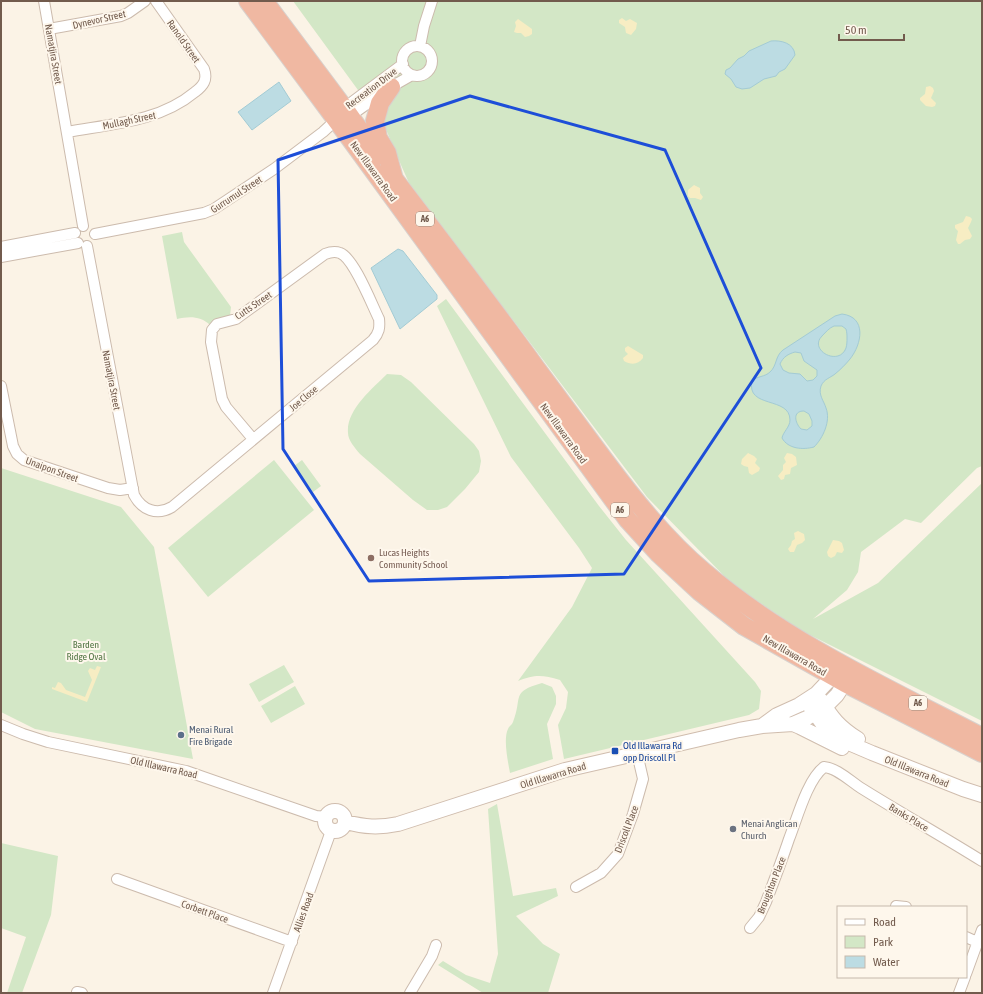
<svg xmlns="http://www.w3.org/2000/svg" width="983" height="994" font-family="'Asap Condensed',sans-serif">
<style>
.green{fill:#d3e7c6}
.sand{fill:#f7edc3}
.water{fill:#bcdce3;stroke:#a3cbd4;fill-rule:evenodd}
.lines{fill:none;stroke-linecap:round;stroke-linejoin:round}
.street-casing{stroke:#ccbbad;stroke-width:12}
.secondary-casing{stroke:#d0bdae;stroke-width:16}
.highway-casing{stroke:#d8d1cd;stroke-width:20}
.street{stroke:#fff;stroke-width:10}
.secondary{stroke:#fff;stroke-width:14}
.highway{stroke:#f0b8a2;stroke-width:18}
.marked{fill:none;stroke:#1d4ed8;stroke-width:3;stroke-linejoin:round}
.education-dot{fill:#8d6e63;stroke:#fef7ec;stroke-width:1.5}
.service-dot{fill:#5c6f8a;stroke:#fef7ec;stroke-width:1.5}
.transit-dot{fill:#1a4fb4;stroke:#fef7ec;stroke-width:1.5}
.worship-dot{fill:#6b7280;stroke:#fef7ec;stroke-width:1.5}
.labels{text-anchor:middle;stroke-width:4;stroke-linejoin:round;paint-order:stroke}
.shield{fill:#fef7ec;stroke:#9c8a7d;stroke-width:1}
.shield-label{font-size:9px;font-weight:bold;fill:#725b4d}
.street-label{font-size:10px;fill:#725b4d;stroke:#fef7ec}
.education-label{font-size:10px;fill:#785e54;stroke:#fef7ec;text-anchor:start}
.park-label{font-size:10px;fill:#547746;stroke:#fef7ec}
.service-label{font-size:10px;fill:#4e5e75;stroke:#fef7ec;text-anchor:start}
.transit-label{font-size:10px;fill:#164399;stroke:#fef7ec;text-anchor:start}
.worship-label{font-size:10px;fill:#5b616d;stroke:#fef7ec;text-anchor:start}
</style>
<rect width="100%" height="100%" fill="#fbf3e6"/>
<path class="green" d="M293 1H982V466L977 468 921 523 905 519 861 552 858 572 847 590 813 619 878 583 982 483V721L802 631 732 584 647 497 409 183 401 165 385 127Z
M182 232 184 242 231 307 230 316 210 325C201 316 189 316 177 319L162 236Z
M446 299 599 506 626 540 755 682 761 691 759 709 749 715 564 759 558 725 566 708 568 692 560 680C543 675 535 674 518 681L572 607 592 568 579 548 511 457 437 306Z
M387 374 401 375 411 382 474 444 479 451 481 461 479 472 465 489 447 507 438 510H427L413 500 360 454C355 448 348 440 348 433 346 410 372 389 387 374Z
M274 460 314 510 208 597 168 548Z
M302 460 321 486 313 492 294 466Z
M1 468 121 507 154 547 193 759 35 729 1 712Z
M284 665 294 682 259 702 249 684Z
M542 683 552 687 556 696V704L547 724 553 759 510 773C508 762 503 739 508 729 509 726 512 725 513 722 523 697 510 692 542 683Z
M295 686 305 704 271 723 261 706Z
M497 804 513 896 556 888 558 896 516 916 543 944 560 954 548 993H483L438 965 443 961 466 975 490 983 498 954 488 809Z
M1 843 58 856 51 915 22 993H7L26 937 1 928Z"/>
<path class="sand" d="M622 18 626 21 630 19 637 23 636 29 631 35 626 33 625 27 619 23V20Z
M518 19 532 29V34L529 36 525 37 521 33H517L514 32 516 26 515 22Z
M930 86 933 88 934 91 931 98 936 103 935 106 932 107 926 106 920 100V98L925 94 926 87Z
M694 185 700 188V193L703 197 701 200 695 198H690L688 196V190Z
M966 216 970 217 972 219 971 222 968 228 972 236 970 239 965 240 960 244H958L956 240 958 231 955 228V225L963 222Z
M628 346 643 355V358C638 365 631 365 624 361L623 358 628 354 625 351V348Z
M748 453 754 456 757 459 755 463 760 468 759 471 752 475 749 473 748 467 744 466 741 464 742 459Z
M787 453 792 454 796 457 797 465 791 468 790 474 785 475 784 479 781 480 778 476 783 470V465L786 462 784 458Z
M798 531 804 534 805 540 802 543 797 545 794 552H790L788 549 791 545 792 541 795 539 794 533Z
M833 540 839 541 842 543 844 550 842 553 837 552 835 556 831 558 828 556 827 552Z
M97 666 101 667 87 702 52 689V687L55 688 58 682 61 683 66 690 85 697 92 680 88 671 90 668 95 670Z"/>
<path class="water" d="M771 41C781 40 794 43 795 55L785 69 779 72 776 76 764 79 750 88 742 89 736 87 731 79 725 74 726 70 730 68 738 59 744 56 749 51Z
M279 82 291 101 252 130 238 112Z
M398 249 403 251 437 295V299L400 329 371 268Z
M842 314C867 317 862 344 850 359 846 364 840 370 835 374 830 378 824 379 821 386 818 395 824 401 826 408 831 421 823 438 814 447 803 450 788 449 782 438 783 432 790 427 790 420 790 396 746 409 752 381 757 376 765 377 770 372 777 366 775 356 783 350L835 316ZM834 326H842L846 329C847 333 847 335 847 338 847 342 847 344 846 348 839 367 808 350 822 336 826 332 829 328 834 326ZM795 352 801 353 804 361 817 370V376L813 380 807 381 800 374 789 373 783 370 780 364C783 357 788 354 795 352ZM804 411 809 414 812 421V426L807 430 801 429C795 423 792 411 804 411Z"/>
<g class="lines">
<g class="street-casing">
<path id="street" d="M44 1 83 226
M49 29 121 16 128 13 145 1
M420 46 424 26 432 1
M402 61a15 15 0 1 1 30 0a15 15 0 1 1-30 0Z
M346 117 350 116 391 87 412 75
M67 132C111 124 159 122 195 92 203 86 208 80 204 69L156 1
M95 234 204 213 214 209 274 169 323 132 336 120 344 108 403 64
M87 246 134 495C142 510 157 516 172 507L373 340C379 333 380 328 379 319 372 305 354 258 340 253 335 251 330 252 325 254L240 316 236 319 217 324 212 330 211 342 222 399 226 407 253 439
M1 247 75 233
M1 257 78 243
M1 386 13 446 17 454 24 460 108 488 120 490 133 488
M1 725 23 734 48 742 186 771 316 816 326 817
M117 879 292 942
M576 887 601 873 618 854 633 814 643 779 637 753
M896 906 906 907
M750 928 759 917 766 902C774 881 782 860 789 839 797 819 807 780 824 767 837 768 850 781 861 788 901 813 942 836 982 861
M966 937 977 942
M966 974 982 930
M77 992 82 993
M273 993 331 831
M410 993 432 956 436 945
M959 993 965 977"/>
</g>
<g class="secondary-casing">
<path id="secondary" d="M820 699C832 718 839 727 858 739
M806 701 824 726 844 741 872 753 963 789 982 795
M793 724 800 727 842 748
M762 726 777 715 799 705 816 694 833 676 838 667
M325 821a10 10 0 1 1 20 0a10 10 0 1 1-20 0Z
M346 822C365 827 378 828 398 824L565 770 739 730 762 726 793 724 807 718 825 707 837 695 850 675"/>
</g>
<g class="highway-casing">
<path id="highway" d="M248 1 349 137 628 520 659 554 699 591 744 626 845 683 982 753
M264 1 344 108 378 156
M391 87 380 103 375 121 378 138 387 153 394 179
M394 179C442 242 490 304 536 368 559 399 582 430 605 461 635 501 666 540 704 572 786 642 887 688 982 737"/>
</g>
<use href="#street" class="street"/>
<use href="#secondary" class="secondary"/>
<use href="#highway" class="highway"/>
</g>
<path class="marked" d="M470 96 665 150 761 368 624 574 369 581 283 449 278 160Z"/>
<circle class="education-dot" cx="371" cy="558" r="4"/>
<circle class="service-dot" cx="181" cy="735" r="4"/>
<rect class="transit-dot" x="611" y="747" width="8" height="8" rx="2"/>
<circle class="worship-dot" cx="733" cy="829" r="4"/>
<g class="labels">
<g class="shield">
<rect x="416" y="212" width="18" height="14" rx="3"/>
<rect x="611" y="503" width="18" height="14" rx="3"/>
<rect x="909" y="696" width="18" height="14" rx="3"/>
</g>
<g class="shield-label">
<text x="425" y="222">A6</text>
<text x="620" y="513">A6</text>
<text x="918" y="706">A6</text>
</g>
<g class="street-label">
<text transform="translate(99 19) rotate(-13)" y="4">Dynevor Street</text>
<text transform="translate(184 41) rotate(55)" y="4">Ranold Street</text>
<text transform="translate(54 54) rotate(80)" y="4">Namatjira Street</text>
<text transform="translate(371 88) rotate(-37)" y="4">Recreation Drive</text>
<text transform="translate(129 120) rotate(-12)" y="4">Mullagh Street</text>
<text transform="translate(374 171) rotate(54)" y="4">New Illawarra Road</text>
<text transform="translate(236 194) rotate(-33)" y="4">Gurrumul Street</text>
<text transform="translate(253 305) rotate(-34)" y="4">Cutts Street</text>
<text transform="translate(112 380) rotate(79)" y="4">Namatjira Street</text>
<text transform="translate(303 398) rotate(-40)" y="4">Joe Close</text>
<text transform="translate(564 433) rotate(54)" y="4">New Illawarra Road</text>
<text transform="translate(52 469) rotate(20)" y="4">Unaipon Street</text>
<text transform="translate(795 655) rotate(30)" y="4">New Illawarra Road</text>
<text transform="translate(164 767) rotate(13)" y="4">Old Illawarra Road</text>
<text transform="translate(917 771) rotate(22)" y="4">Old Illawarra Road</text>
<text transform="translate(553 775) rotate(-17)" y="4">Old Illawarra Road</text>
<text transform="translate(909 817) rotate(31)" y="4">Banks Place</text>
<text transform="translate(626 829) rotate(-69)" y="4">Driscoll Place</text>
<text transform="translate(771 885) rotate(-68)" y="4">Broughton Place</text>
<text transform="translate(205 911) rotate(20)" y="4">Corbett Place</text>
<text transform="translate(303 912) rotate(-70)" y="4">Allies Road</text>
</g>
<g class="education-label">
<text x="379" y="556">Lucas Heights<tspan x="379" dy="12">Community School</tspan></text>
</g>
<g class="park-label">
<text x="86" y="648">Barden<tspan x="86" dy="12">Ridge Oval</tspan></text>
</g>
<g class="service-label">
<text x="189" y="733">Menai Rural<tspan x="189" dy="12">Fire Brigade</tspan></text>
</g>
<g class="transit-label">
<text x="623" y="749">Old Illawarra Rd<tspan x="623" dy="12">opp Driscoll Pl</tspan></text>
</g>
<g class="worship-label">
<text x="741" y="827">Menai Anglican<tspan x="741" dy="12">Church</tspan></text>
</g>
</g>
<rect width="983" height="994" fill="none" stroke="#725b4d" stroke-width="4"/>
<rect x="837" y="906" width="130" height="72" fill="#fef7ec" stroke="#c6b9ac"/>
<rect x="845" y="919" width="20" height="6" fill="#ffffff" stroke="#c6b9ac"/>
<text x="873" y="926" font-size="12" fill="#725b4d">Road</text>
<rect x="845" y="936" width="20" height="12" fill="#d3e7c6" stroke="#c6b9ac"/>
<text x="873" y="946" font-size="12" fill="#725b4d">Park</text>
<rect x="845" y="956" width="20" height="12" fill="#bcdce3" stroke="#c6b9ac"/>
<text x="873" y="966" font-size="12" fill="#725b4d">Water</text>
<path d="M839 34v6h65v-6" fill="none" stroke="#725b4d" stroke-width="2"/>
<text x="845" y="34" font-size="12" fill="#725b4d" stroke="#fef7ec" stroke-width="3" paint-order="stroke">50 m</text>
</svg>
